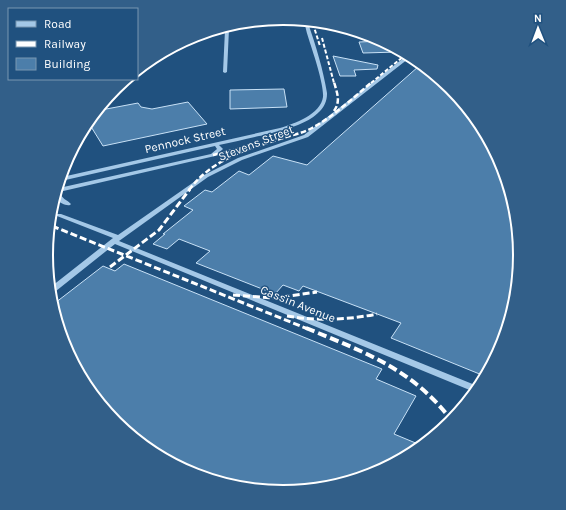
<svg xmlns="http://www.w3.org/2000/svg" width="566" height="510" font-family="Karla,sans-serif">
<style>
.building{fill:#4c7eaa;stroke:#c8e1f6}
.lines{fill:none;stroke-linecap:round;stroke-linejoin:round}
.minor{fill:#a4c8e7;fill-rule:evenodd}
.rail-far3{stroke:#fff;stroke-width:2;stroke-dasharray:4 2;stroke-linecap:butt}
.rail-far2{stroke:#fff;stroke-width:2.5;stroke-dasharray:5.5 2.5;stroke-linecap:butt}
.rail-far1{stroke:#fff;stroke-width:3;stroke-dasharray:7 3;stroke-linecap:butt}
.rail{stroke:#fff;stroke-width:4;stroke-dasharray:9 4;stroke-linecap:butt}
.labels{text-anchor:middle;stroke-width:3;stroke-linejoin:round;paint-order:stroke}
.street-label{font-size:12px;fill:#fff;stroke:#20517f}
.rim{fill:none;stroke:#fff;stroke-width:2}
</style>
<rect width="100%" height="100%" fill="#20517f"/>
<path class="building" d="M382 41 398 52 363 53 359 42Z
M333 56 378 65 377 69 354 70 356 76H340Z
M419 66 451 88 502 165 520 255 502 346 482 375 391 338 401 323 303 286 299 291 283 285 275 294 196 263 210 251 179 239 167 249 153 244 165 234H163L193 210 184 206 205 190 212 192 239 171 249 175 273 156 307 165Z
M284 89 287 107 230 109V90Z
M188 102 207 124 103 146 90 125 101 110 138 103 141 107 152 109Z
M124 264 382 369 376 379 416 396 394 434 418 444 373 474 283 492 192 474 115 422 64 345 55 303 103 266 115 271Z"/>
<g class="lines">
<path class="minor" d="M284 18 289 19 234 29 232 28Z
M305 22 308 23C316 46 323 69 327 93 328 122 280 131 259 136 246 139 233 142 219 145L223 149 215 156 59 192V188L211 154 217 149 215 146 61 181 62 177 280 128C294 124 321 114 323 97 324 85 314 55 310 43 308 36 305 29 305 22Z
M229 29 227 72 225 73 223 72 225 30Z
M405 57 408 59 308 137 242 160 208 177 119 241 475 385 472 391 115 244 56 291H53L52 286 113 238 57 216 56 215 57 214H61L118 235 204 175 238 158 304 135Z
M58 193 60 194C65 201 66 199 71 204L70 205C66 206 60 203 57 200Z"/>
<path class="rail-far3" d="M313 24 320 46
M322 38 334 83
M371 83 404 56"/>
<path class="rail-far2" d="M334 111C341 101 337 93 334 82
M213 155 238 149
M189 190C212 159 248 149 283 138 292 135 303 133 312 128 334 116 353 98 372 82"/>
<path class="rail-far1" d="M52 226 308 329
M110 267 159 230 190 189
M233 295 275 298 317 292
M287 316C318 321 347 320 377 314"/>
<path class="rail" d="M306 328C364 352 413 369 452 421"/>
</g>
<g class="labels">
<g class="street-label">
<text transform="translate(185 140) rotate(-13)" y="4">Pennock Street</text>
<text transform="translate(256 143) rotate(-21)" y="4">Stevens Street</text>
<text transform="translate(298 304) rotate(22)" y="4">Cassin Avenue</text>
</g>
</g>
<path d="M0 0H566V510H0ZM53 255a230 230 0 1 1 460 0a230 230 0 1 1-460 0Z" fill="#325f89" fill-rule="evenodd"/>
<path class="rim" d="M53 255a230 230 0 1 1 460 0a230 230 0 1 1-460 0Z"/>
<rect x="8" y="8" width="130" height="72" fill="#20517f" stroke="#7997b2"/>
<rect x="16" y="21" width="20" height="6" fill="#a4c8e7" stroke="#7997b2"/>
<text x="44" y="28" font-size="12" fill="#ffffff">Road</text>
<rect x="16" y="41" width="20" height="6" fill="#ffffff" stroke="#7997b2"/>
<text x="44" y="48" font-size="12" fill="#ffffff">Railway</text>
<rect x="16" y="58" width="20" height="12" fill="#4c7eaa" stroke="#7997b2"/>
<text x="44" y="68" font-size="12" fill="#ffffff">Building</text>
<g transform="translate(538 28) rotate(359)" stroke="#20517f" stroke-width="3" paint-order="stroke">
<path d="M0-3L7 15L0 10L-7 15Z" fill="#ffffff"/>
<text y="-6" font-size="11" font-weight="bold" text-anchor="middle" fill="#ffffff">N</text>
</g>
</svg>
